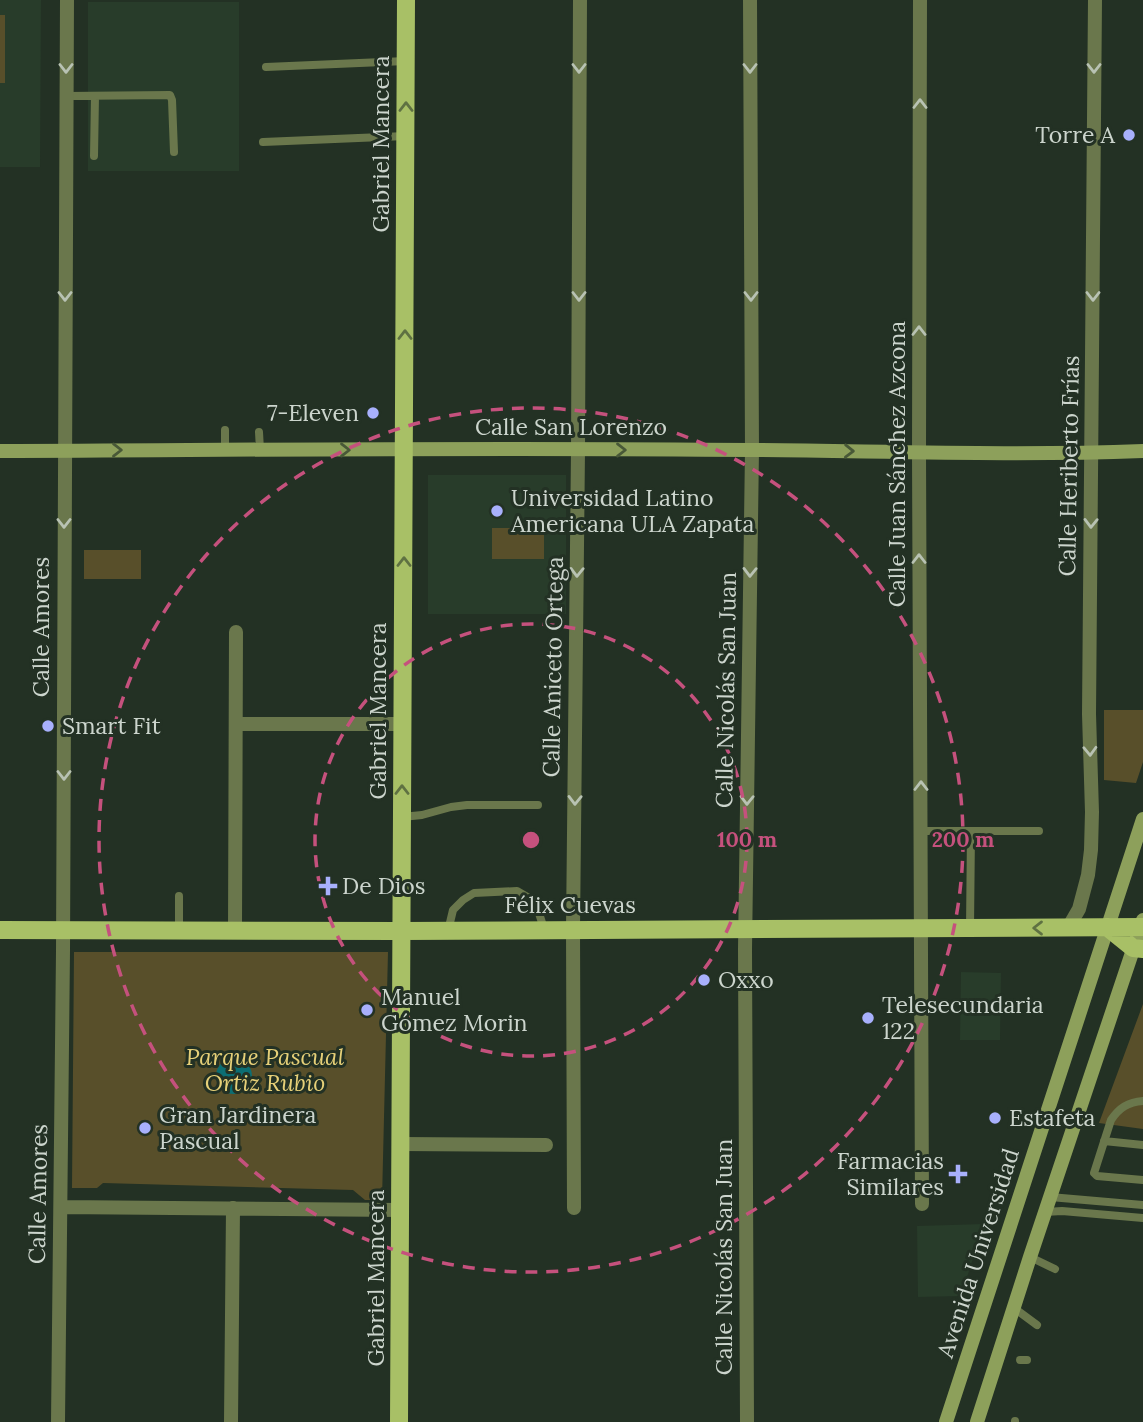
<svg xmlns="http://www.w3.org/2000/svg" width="1143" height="1422" font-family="Lora,serif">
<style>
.built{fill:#283c2a}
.green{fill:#584f2a}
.water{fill:#0c6e73}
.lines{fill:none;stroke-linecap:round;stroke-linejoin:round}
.lane{stroke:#6a774c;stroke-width:8}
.street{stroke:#6a774c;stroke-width:14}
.secondary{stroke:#8da05b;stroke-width:14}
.primary{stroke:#a8c066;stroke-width:18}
.oneway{stroke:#b8c2b3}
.oneway2{stroke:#5f7142}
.oneway3{stroke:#485837}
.ring{fill:none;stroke:#c5517d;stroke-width:3.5;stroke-dasharray:12 9}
.poi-dot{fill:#a8b0fc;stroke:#233124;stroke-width:2.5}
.labels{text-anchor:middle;stroke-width:6;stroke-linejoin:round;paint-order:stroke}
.poi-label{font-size:23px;fill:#ccd5cd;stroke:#233124;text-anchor:start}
.street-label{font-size:23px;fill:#ccd5cd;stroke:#233124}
.park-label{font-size:23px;font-style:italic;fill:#e6d078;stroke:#233124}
.centre{fill:#c5517d;stroke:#233124;stroke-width:3.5}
.ring-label{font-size:21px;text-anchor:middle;font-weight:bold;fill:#c5517d;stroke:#233124;stroke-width:6;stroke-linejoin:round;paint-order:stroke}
</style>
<rect width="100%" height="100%" fill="#233124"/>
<path class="built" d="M0 0H41L40 167H0Z
M88 2H239V171H88Z
M428 475H566V614H428Z
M961 972 1001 973 1000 1040H960Z
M984 1224 961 1296 918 1297 917 1226Z"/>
<path class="green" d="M0 15H5V83H0Z
M492 528H544V559H492Z
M84 550H141V579H84Z
M1104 710H1143V762L1136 783 1104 780Z
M74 952H388L382 1200H365L353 1190 103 1183 97 1188H72Z
M1143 1004V1129L1099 1123Z"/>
<path class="water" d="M216 1076a18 18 0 1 1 36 0a18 18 0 1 1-36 0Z"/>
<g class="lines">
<path class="lane" d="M266 67 406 61
M66 96 170 95 172 100 174 152
M263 142 406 136
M94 156 95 96
M225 430V450
M259 432 260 450
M402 817 422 815 451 807 467 805H538
M921 831H1039
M179 896V931
M970 928 971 831
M448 931 453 910 463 900 474 893 517 891 529 898 538 910 544 929
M1143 1101C1128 1102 1119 1108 1111 1120L1094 1173 1097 1176 1143 1180
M1104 1141 1143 1145
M1050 1197 1143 1205
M1045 1212 1062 1211 1143 1218
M1030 1257 1055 1269
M1014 1308 1037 1325
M1020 1360H1027
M1015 1422V1421"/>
<path class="street" d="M920 0 919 452 922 1204
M236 724H403
M1068 928 1079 909 1088 875 1091 850 1092 812 1089 714 1095 0
M235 931 236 632
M401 1144 546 1145
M61 1207 400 1210
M574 1208 573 929 578 450 580 0
M58 1422 63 951 67 0
M231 1422 233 1208
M747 1422 745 949 752 450 750 0"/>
<path class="secondary" d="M0 451C251 450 502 447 752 450 883 451 1013 456 1143 451
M946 1422 1143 819
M977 1422 1030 1257 1143 920"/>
<path class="primary" d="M1107 927 1133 948 1143 949
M0 930 402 931 1143 927
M399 1422 406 0"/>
</g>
<defs><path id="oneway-chevron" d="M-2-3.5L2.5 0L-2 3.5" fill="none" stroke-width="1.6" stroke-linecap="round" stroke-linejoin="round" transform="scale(1.75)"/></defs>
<g class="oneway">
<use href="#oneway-chevron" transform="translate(66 68) rotate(90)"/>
<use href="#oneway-chevron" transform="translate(579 68) rotate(90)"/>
<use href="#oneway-chevron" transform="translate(750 68) rotate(90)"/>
<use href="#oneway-chevron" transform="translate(1094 68) rotate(90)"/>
<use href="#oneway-chevron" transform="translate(920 104) rotate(-90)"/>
<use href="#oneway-chevron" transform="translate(65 296) rotate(90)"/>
<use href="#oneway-chevron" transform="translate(579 296) rotate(90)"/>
<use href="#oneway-chevron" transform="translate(751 296) rotate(90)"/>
<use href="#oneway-chevron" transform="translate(1093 296) rotate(90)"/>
<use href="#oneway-chevron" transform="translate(919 331) rotate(-90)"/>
<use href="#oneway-chevron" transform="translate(64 523) rotate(90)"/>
<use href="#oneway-chevron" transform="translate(1091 523) rotate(91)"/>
<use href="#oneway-chevron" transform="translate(919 559) rotate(-90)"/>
<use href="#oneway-chevron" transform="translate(577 572) rotate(91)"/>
<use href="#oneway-chevron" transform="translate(750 572) rotate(91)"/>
<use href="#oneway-chevron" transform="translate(1090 751) rotate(88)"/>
<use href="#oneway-chevron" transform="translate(64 775) rotate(90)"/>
<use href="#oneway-chevron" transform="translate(921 786) rotate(-90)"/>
<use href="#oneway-chevron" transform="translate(575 800) rotate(91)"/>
<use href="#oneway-chevron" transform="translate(747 800) rotate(91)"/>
</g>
<g class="oneway2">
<use href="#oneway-chevron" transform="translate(406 107) rotate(-90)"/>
<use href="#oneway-chevron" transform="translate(405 335) rotate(-90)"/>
<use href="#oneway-chevron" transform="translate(404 562) rotate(-90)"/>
<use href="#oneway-chevron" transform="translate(402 790) rotate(-90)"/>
<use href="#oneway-chevron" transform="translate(1038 928) rotate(180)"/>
</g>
<g class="oneway3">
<use href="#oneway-chevron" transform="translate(117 450)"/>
<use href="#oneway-chevron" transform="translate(345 450)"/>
<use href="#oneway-chevron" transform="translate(621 450)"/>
<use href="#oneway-chevron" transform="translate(849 451) rotate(1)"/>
</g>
<g class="ring">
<circle cx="531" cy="840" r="216"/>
<circle cx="531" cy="840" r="432"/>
</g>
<g class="poi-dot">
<circle cx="1129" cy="135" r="7"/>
<circle cx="373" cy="413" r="7"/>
<circle cx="497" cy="511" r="7"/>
<circle cx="48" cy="726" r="7"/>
<path d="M324.5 875.5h7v7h7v7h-7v7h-7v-7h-7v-7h7z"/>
<circle cx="704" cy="980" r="7"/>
<circle cx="367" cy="1010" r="7"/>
<circle cx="868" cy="1018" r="7"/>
<circle cx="995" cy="1118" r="7"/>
<circle cx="145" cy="1128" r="7"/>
<path d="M954.5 1163.5h7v7h7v7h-7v7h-7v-7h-7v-7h7z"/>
</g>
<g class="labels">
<g class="poi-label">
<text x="1115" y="143" text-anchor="end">Torre A</text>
<text x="359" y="421" text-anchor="end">7-Eleven</text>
<text x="511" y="506">Universidad Latino<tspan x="511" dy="26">Americana ULA Zapata</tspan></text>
<text x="62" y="734">Smart Fit</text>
<text x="342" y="894">De Dios</text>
<text x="718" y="988">Oxxo</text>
<text x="381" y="1005">Manuel<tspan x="381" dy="26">Gómez Morin</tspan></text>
<text x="882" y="1013">Telesecundaria<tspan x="882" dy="26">122</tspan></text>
<text x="159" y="1123">Gran Jardinera<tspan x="159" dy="26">Pascual</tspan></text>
<text x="1009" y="1126">Estafeta</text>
<text x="944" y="1169" text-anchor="end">Farmacias<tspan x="944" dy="26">Similares</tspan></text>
</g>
<g class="street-label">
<text transform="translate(381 144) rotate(-90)" y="8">Gabriel Mancera</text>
<text x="571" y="435">Calle San Lorenzo</text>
<text transform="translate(897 464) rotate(-90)" y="8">Calle Juan Sánchez Azcona</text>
<text transform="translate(1069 466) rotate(-89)" y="8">Calle Heriberto Frías</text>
<text transform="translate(41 627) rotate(-90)" y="8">Calle Amores</text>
<text transform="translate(553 667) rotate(-89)" y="8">Calle Aniceto Ortega</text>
<text transform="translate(726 690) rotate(-89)" y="8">Calle Nicolás San Juan</text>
<text transform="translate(378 711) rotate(-90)" y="8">Gabriel Mancera</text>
<text x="570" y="913">Félix Cuevas</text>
<text transform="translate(38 1194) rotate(-89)" y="8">Calle Amores</text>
<text transform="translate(978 1253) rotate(-72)" y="8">Avenida Universidad</text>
<text transform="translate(724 1257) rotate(-90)" y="8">Calle Nicolás San Juan</text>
<text transform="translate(376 1278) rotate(-90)" y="8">Gabriel Mancera</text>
</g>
<g class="park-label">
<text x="265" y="1065">Parque Pascual<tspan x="265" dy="26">Ortiz Rubio</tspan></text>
</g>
</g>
<circle cx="531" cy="840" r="10" class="centre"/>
<g class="ring-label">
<text x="747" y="847">100 m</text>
<text x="963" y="847">200 m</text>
</g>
</svg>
